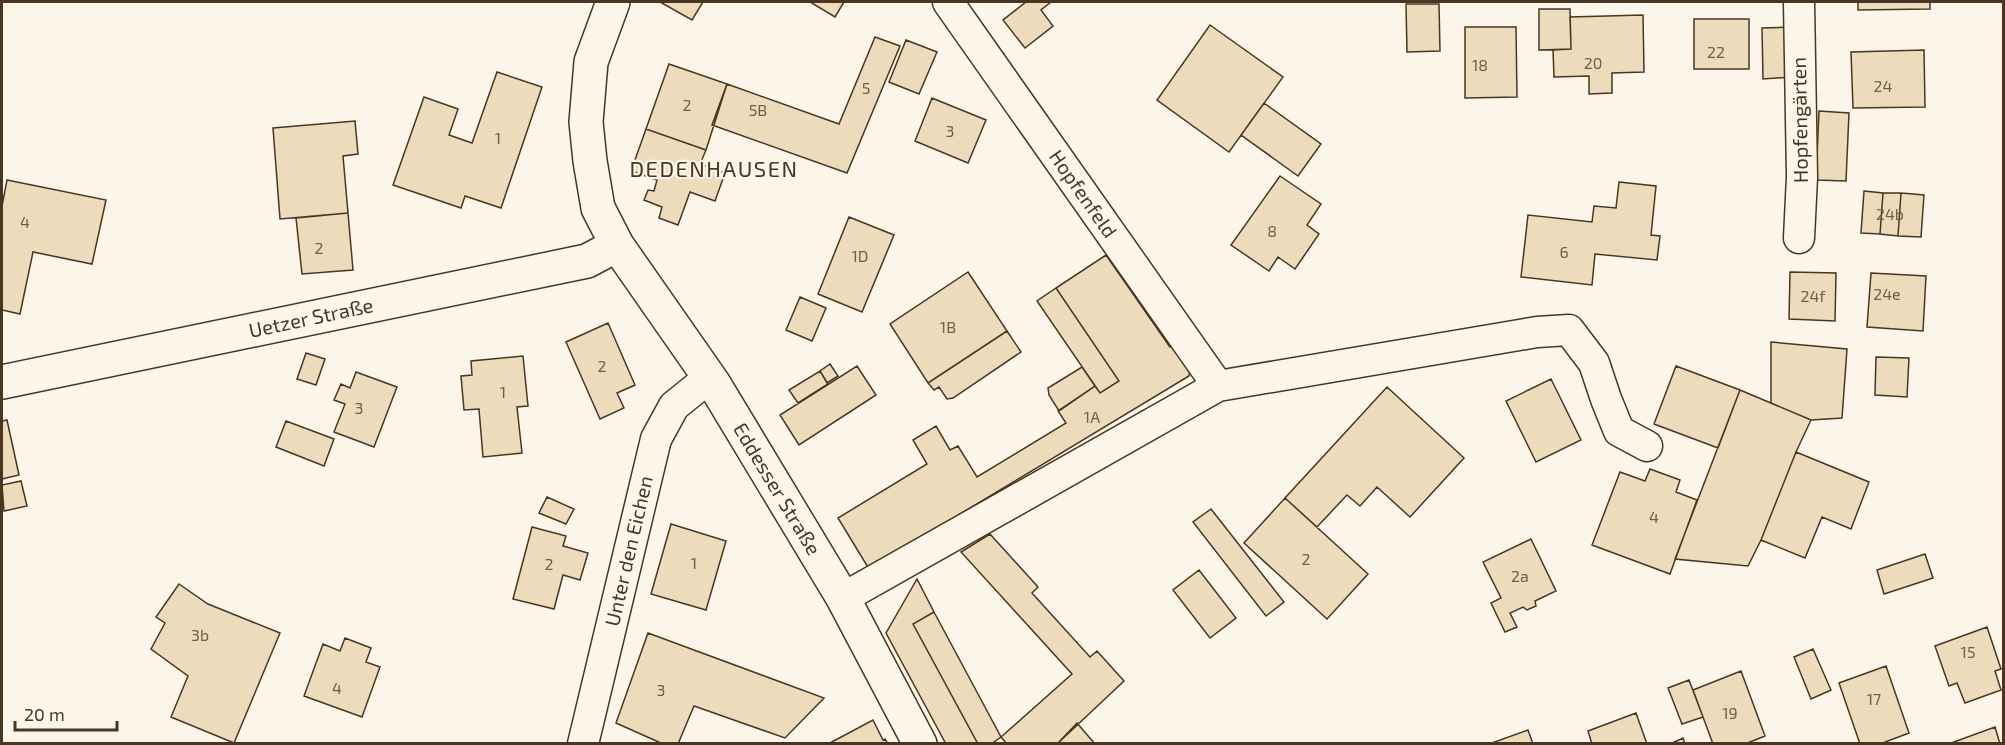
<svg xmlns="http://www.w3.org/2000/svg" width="2005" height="745" font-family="'Exo 2',sans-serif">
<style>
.building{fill:#ecdcbc;stroke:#4a3520;stroke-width:1.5}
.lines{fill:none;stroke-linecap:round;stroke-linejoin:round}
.street-casing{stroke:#4a3520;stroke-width:33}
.secondary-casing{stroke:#4a3520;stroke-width:36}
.street{stroke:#fbf6e9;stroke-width:30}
.secondary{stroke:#fbf6e9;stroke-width:33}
.labels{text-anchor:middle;stroke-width:4.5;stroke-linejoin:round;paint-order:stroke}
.number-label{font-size:16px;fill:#725f47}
.street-label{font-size:20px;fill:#4a3520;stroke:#fbf6e9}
.quarter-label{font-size:22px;letter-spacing:1.5px;fill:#4a3520;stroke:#fbf6e9}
</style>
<rect width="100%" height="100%" fill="#fbf6e9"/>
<path class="building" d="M660 2H703L692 20Z
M810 2H844L835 17Z
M1026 2H1051L1041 10 1053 26 1025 48 1003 20Z
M1858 2H1930V9L1858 10Z
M1406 4H1439L1440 51 1407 52Z
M1539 9H1570L1571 49 1539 50Z
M1643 15 1644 72 1612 73V93L1589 94V76L1554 77 1553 50 1571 49 1570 17Z
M1694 19H1749V69H1694Z
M1210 25 1283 77 1229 152 1157 100Z
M1465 27H1516L1517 97 1465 98Z
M1791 27 1793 77 1763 79 1762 28Z
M875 37 900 46 847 173 712 125 727 84 839 124Z
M906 40 937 52 919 94 889 82Z
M1924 50 1925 107 1853 108 1851 52Z
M669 64 727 84 706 150 646 129Z
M497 72 542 87 501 208 465 196 461 208 393 185 424 97 458 109 449 135 472 143Z
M932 98 986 120 968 163 915 141Z
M1264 103 1321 144 1298 176 1241 135Z
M1819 111 1849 113 1846 181 1816 180Z
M355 121 358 154 343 156 348 213 280 219 273 128Z
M646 129 706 150 700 164 725 173 715 201 690 192 678 225 659 218 662 207 644 200 648 190 654 191 657 180 631 171Z
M1280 176 1321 204 1307 225 1319 234 1295 269 1278 257 1269 271 1231 245Z
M7 180 106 200 92 264 33 252 20 314 2 310V206Z
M1619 182 1656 186 1651 235 1660 236 1657 260 1595 254 1592 285 1521 277 1528 215 1592 222 1594 206 1616 208Z
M1864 191 1883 193 1880 234 1861 233Z
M1883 193H1901L1898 236 1880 234Z
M1901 193 1924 195 1921 237 1898 236Z
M348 213 353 270 302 274 296 218Z
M849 217 894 235 862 312 818 294Z
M1106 255 1170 347 1172 345 1190 369 1189 376 869 569 838 518 927 464 913 440 936 426 950 450 958 446 977 477 1066 423 1058 411 1095 386 1100 393 1119 381 1056 288Z
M968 272 1007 331 928 383 890 324Z
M1790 272 1836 273 1835 321 1789 319Z
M1871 273 1926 276 1923 331 1867 327Z
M1056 288 1119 381 1100 393 1037 301Z
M800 297 826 308 812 341 786 330Z
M608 323 635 385 617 393 624 408 600 419 566 342Z
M1007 331 1021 352 953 398 947 399 939 387 934 390 928 383Z
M1771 342 1847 349 1842 418 1811 420 1771 403Z
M306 353 325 359 316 385 297 379Z
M523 356 528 406 517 407 522 453 483 457 479 409 464 410 461 376 472 375 471 361Z
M1876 357 1909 358 1907 397 1875 395Z
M830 364 838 376 827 383 820 371Z
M857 366 876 395 799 445 780 415Z
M1676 366 1740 390 1718 448 1654 424Z
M1082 367 1095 386 1059 411 1049 395 1048 388Z
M820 371 828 384 798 403 789 390Z
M356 372 397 387 374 447 334 432 345 404 334 400 341 384 350 388Z
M1551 379 1581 440 1536 462 1506 401Z
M1387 387 1464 458 1410 517 1377 487 1360 506 1347 495 1317 527 1285 498Z
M1740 390 1811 420 1796 452 1761 540 1748 566 1675 559Z
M7 420 19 475 2 479V421Z
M286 421 334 439 324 466 276 447Z
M1796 452 1869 482 1851 529 1822 517 1805 558 1761 540Z
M1650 469 1680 480 1676 492 1697 500 1670 574 1592 545 1620 472 1645 481Z
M21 481 27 506 4 511 2 485Z
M547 497 574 509 566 524 539 513Z
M1285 498 1368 574 1327 619 1244 543Z
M1211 509 1284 602 1266 616 1193 522Z
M671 524 726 541 706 610 651 594Z
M532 527 566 536 563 546 588 553 580 580 563 575 554 609 513 599Z
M990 534 1038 587 1032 593 1090 657 1097 651 1124 681 1057 744H1007L1001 737 1072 674 961 552Z
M1531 539 1556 591 1535 601 1536 606 1527 610 1523 607 1510 613 1517 627 1505 632 1491 603 1501 598 1483 562Z
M1925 554 1933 578 1884 594 1877 570Z
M1199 570 1236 618 1210 638 1173 590Z
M917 579 934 612 913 624 978 744H946L886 633Z
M179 584 208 604 280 633 234 743 171 717 188 676 151 649 165 623 156 617Z
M934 612 1001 737 991 744H978L913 624Z
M1987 627 2001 669 1995 671 2001 690 1965 703 1957 683 1949 686 1935 646Z
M648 633 824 698 785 738 694 706 678 744H663L616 723Z
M345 638 371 648 366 662 380 667 362 717 304 696 323 644 340 651Z
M1813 649 1831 690 1811 699 1794 657Z
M1886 666 1909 733 1880 744H1860L1839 683Z
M1741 671 1765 736 1745 744H1713L1693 690Z
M1689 680 1703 717 1682 724 1668 688Z
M1636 713 1647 744H1592L1588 731Z
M873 720 883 740 885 739 888 744H828Z
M1077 723 1095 744H1057Z
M1995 727 2000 744H1951V743Z
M1528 730 1533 744H1489Z
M1683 738 1685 744H1670Z"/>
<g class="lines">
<g class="street-casing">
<path id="street" d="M948 2 1218 386
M1799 2 1802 177 1799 238
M843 598 1218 386 1537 332 1569 330 1594 363 1606 399 1619 431 1647 446
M583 744 656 439 674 406 710 377"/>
</g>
<g class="secondary-casing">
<path id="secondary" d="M613 2 591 62 586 122 590 161 598 208 617 245 714 384 843 598 920 744
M2 382 587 261 617 245"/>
</g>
<use href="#street" class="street"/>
<use href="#secondary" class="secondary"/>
</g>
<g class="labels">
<g class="number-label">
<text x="1716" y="58">22</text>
<text x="1593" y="69">20</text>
<text x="1480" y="71">18</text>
<text x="1883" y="92">24</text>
<text x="866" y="94">5</text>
<text x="687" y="111">2</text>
<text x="758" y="116">5B</text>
<text x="950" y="137">3</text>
<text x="498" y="144">1</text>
<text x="1890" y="220">24b</text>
<text x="25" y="228">4</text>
<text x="1272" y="237">8</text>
<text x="319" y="254">2</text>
<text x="1564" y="258">6</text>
<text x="860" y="262">1D</text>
<text x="1887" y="300">24e</text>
<text x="1813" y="302">24f</text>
<text x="948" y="333">1B</text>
<text x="602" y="372">2</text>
<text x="503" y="398">1</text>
<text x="359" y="414">3</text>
<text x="1092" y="423">1A</text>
<text x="1654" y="523">4</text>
<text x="1306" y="565">2</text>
<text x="694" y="569">1</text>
<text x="549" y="570">2</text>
<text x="1520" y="582">2a</text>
<text x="200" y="641">3b</text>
<text x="1968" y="658">15</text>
<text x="337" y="694">4</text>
<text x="661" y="696">3</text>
<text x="1874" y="705">17</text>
<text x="1730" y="719">19</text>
</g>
<g class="street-label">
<text transform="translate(1800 120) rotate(-91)" y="7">Hopfengärten</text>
<text transform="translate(1083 194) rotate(55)" y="7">Hopfenfeld</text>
<text transform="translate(311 318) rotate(-12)" y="7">Uetzer Straße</text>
<text transform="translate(777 489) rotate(59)" y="7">Eddesser Straße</text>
<text transform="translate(629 551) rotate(-77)" y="7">Unter den Eichen</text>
</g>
<g class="quarter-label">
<text x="714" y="177">DEDENHAUSEN</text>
</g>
</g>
<rect width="2005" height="745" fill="none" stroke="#4a3520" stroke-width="6"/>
<path d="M15 721v9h102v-9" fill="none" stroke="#4a3520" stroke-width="3"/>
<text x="24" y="721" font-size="18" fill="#4a3520" stroke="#fbf6e9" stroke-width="4.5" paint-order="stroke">20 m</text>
</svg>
